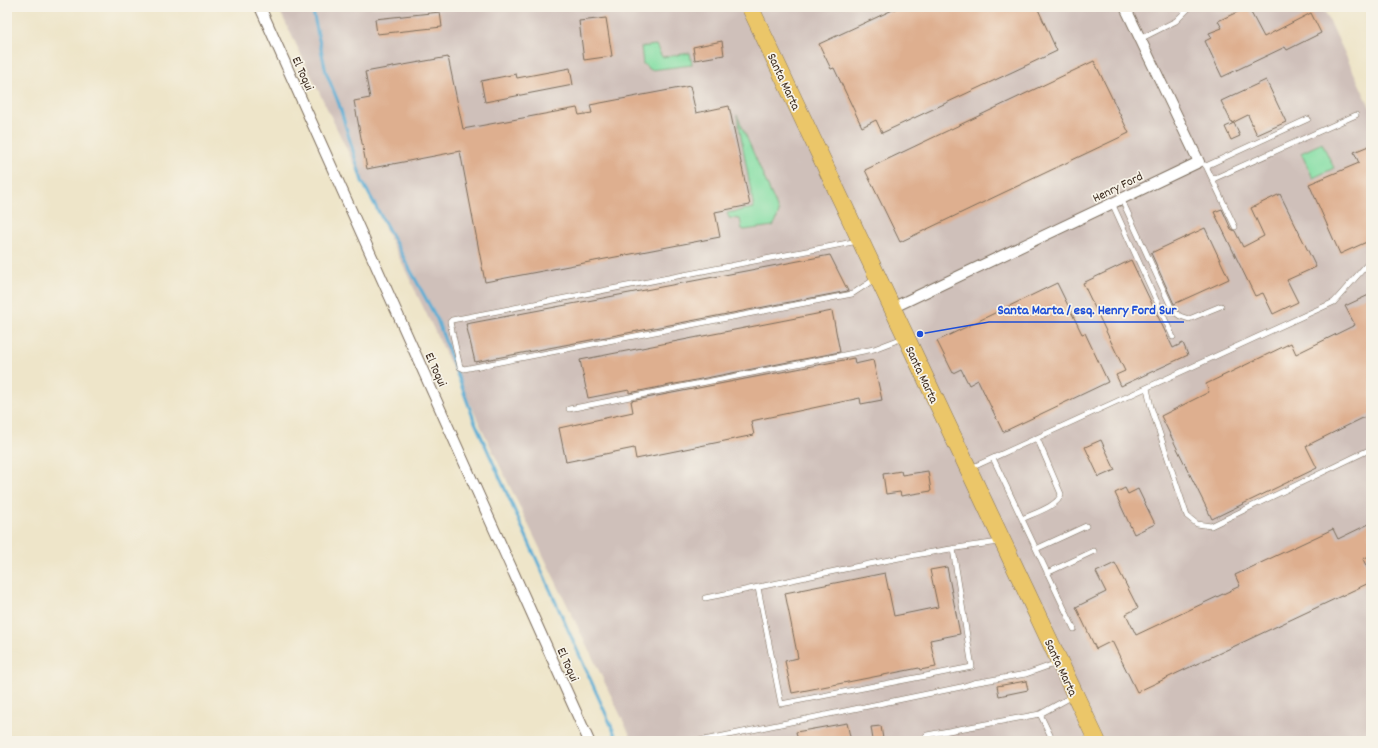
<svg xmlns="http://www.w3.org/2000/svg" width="1378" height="748" font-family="Dekko,sans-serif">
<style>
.industrial{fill:#cfc0ba}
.green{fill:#84dea4;stroke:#608461}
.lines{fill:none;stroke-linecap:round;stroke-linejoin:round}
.stream{stroke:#5aadd5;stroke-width:3}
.building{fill:#deaf8f}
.lane-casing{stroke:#7a6b5a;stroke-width:6}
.street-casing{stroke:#7a6b5a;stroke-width:12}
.primary-casing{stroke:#7a6b5a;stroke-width:18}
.lane{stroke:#fff;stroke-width:5}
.street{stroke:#fff;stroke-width:10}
.primary{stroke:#ebc669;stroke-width:17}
.labels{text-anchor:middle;stroke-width:3.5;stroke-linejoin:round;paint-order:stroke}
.street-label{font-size:13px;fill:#3b2a1e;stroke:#f7f3e8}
.leader{fill:none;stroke:#1d4ed8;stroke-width:1.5}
.callout-dot{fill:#1d4ed8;stroke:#f7f3e8;stroke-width:1.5}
.callout-label{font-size:14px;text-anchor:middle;font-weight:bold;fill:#1d4ed8;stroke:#f7f3e8;stroke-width:3.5;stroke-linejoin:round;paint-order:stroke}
</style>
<rect width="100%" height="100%" fill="#f7f3e8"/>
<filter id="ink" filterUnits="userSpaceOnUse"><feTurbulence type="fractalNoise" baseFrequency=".025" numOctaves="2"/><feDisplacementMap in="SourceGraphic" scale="8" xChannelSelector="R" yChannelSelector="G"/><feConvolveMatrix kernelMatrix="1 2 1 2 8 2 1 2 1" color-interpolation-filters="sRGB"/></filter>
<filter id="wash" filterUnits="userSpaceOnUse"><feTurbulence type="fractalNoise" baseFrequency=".012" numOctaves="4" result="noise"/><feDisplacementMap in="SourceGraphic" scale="16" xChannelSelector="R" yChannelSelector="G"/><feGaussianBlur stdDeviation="0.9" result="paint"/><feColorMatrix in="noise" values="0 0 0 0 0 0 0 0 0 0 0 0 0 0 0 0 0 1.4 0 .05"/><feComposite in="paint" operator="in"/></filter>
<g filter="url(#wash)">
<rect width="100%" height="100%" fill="#eee5c9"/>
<path class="industrial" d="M278 7H1323L1371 109V741H633Z"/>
<path class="green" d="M656 45 662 57 690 53 692 65 651 70 643 64 641 47Z
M737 115 779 212 776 221 773 226 744 230 742 229 740 219 729 218 727 213 754 208Z
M1322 143 1334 168 1313 178 1301 153Z"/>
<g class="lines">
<path class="stream" d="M312 7 326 72 339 104 362 181 437 319 474 420 618 741"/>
</g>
<g id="blocks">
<path class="building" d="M899 7H1037L1057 51 882 133 876 120 862 127 834 68 831 69 819 44Z
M1248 7 1264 37 1311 13 1321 33 1287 50 1285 47 1222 77 1205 41 1211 38 1209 33 1222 28 1218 21Z
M440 12 442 27 377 34 375 19Z
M606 18 612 56 584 60 579 21Z
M722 41 724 55 695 60 693 47Z
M448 57 463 129 577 108 579 115 592 113 590 105 690 86 696 113 729 106 750 205 715 212 720 237 485 282 460 151 367 169 354 101 370 98 365 72Z
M1094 61 1129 133 900 242 865 170Z
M570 68 573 85 485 102 481 81 516 74 517 78Z
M1266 80 1286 122 1257 135 1248 115 1232 123 1221 101Z
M1234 123 1240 136 1231 140 1225 127Z
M1371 145V240L1340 254 1309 184 1359 163 1354 152Z
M1280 194 1316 267 1287 280 1298 302 1273 314 1263 293 1255 296 1214 212 1222 209 1231 229 1235 231 1243 247 1264 236 1251 208Z
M1205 228 1229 279 1174 304 1151 253Z
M830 255 848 291 475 362 466 324Z
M1131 260 1173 348 1183 343 1188 355 1121 386 1116 375 1125 371 1083 283Z
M1057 283 1082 334 1085 333 1108 382 1003 432 978 380 969 385 961 369 953 373 937 341Z
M1371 294V414L1306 446 1317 468 1212 519 1161 416 1209 392 1206 384 1291 343 1296 354 1355 325 1345 306Z
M832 311 840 352 629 393V390L588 398 580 360Z
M854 358 855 364 873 360 882 400 861 404 860 398 751 421 754 435 636 459 634 448 566 462 559 428 633 412 631 401Z
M1101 440 1115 470 1099 477 1085 447Z
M901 471 902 475 928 471 931 491 901 496 900 492 886 494 883 474Z
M1125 488 1128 494 1138 489 1155 524 1134 534 1115 493Z
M1371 523V555L1363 559 1371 576V582L1137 692 1112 641 1096 649 1076 607 1106 592 1096 572 1115 563 1138 608 1126 614 1136 635 1240 586 1235 575 1333 529 1338 539Z
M947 567 960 634 930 640 936 667 920 670 919 668 792 693 785 661 798 658 785 593 885 573 894 616 938 607 930 570Z
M1026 681 1028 690 999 696 997 686Z
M847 723 851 741H798L796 732Z
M881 726 883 739 873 740 871 727Z"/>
</g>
</g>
<g filter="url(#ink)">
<use href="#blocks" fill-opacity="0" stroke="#7a6b5a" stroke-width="1"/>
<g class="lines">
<g class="lane-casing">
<path id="lane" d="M1140 39 1176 21 1190 7
M1205 165 1206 166 1235 227
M1206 166 1308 119
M1213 179 1356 115
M1121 198 1173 311 1180 316 1189 319 1221 306
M1112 203 1173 337
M858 241 452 320 450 322 460 367 464 369 852 294 875 279
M1147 388 1151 407 1187 516 1197 524 1211 526 1371 449
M569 409 874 349 903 338
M993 458 1074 629
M971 468 1334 302 1371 260
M1022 519C1032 514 1059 506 1061 494L1037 438
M1036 549 1086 526
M1047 573 1094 551
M758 588 781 704 972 667 953 549
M705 598C803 579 901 554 1000 542
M1040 714 1053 741
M699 741 961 687 973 683 1026 674 1057 663
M923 741 927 735 1040 714 1073 696"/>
</g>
<g class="street-casing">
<path id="street" d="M260 7 589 741
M892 308 1199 162 1125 7"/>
</g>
<g class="primary-casing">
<path id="primary" d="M750 7 1097 741"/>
</g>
<use href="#lane" class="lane"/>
<use href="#street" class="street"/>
<use href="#primary" class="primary"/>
</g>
</g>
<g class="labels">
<g class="street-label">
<text transform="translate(304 73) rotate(66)" y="5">El Toqui</text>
<text transform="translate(785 81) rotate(65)" y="5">Santa Marta</text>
<text transform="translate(1117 186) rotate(-26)" y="5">Henry Ford</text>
<text transform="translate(437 369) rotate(66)" y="5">El Toqui</text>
<text transform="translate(923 374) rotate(65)" y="5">Santa Marta</text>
<text transform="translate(569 664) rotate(66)" y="5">El Toqui</text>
<text transform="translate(1062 667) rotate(65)" y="5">Santa Marta</text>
</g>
</g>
<path class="leader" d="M920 334L989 322H1184"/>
<circle class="callout-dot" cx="920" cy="334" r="4"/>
<g class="callout-label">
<text x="1087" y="314">Santa Marta / esq. Henry Ford Sur</text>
</g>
<rect width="1378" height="748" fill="none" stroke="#f7f3e8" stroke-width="24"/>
</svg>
